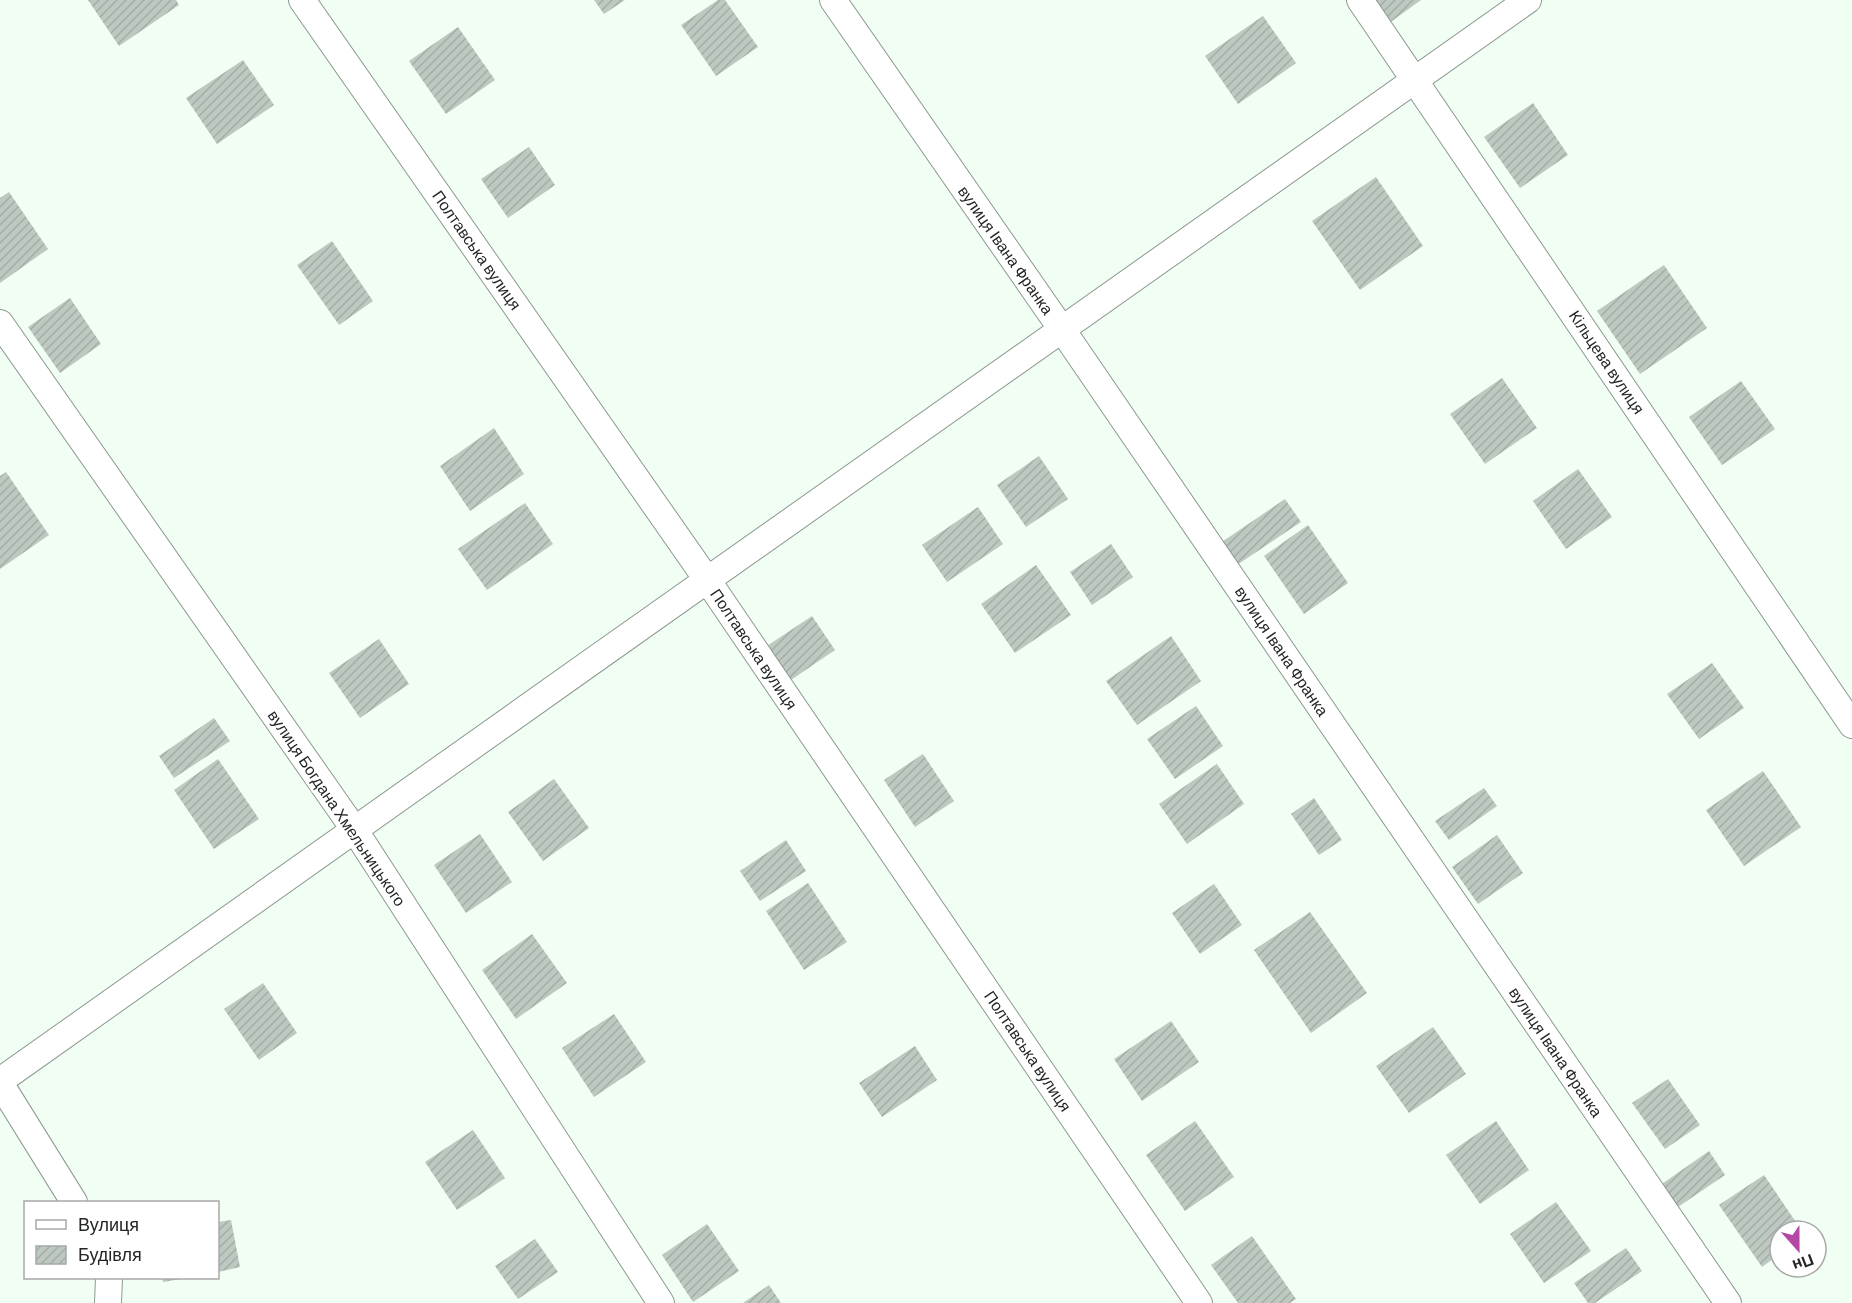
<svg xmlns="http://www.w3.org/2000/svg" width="1852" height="1303" font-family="Barlow,sans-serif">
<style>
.building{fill:url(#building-hatch)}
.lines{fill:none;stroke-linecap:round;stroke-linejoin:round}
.street-casing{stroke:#8d9990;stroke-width:28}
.street{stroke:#fff;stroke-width:26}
.labels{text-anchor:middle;stroke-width:5;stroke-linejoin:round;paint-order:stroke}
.street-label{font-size:16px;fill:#232724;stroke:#fff}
</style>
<defs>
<pattern id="building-hatch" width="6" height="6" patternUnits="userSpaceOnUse" patternTransform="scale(1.5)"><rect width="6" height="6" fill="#bdc9c0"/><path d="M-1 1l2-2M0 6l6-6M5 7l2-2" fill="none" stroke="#a2ada5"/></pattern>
</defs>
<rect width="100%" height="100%" fill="#f1fef4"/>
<path class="building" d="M88 0H176L179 5 119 46Z
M594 0H625L604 14Z
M718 0H725L758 47 716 76 681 25Z
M1371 0H1421L1388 24Z
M1263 16 1296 63 1238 104 1205 56Z
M458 27 495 80 446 114 409 61Z
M243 60 274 105 217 144 186 98Z
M1533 103 1568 155 1520 188 1484 137Z
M529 147 555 185 508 218 481 179Z
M1376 177 1423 246 1360 290 1312 221Z
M9 192 48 249 0 283V198Z
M332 241 373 301 339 325 297 265Z
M1664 265 1707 328 1640 374 1597 311Z
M70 298 101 344 60 373 28 327Z
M1502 378 1537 428 1485 464 1450 414Z
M1741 381 1775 429 1722 465 1689 417Z
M494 428 524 474 470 511 440 466Z
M1039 456 1068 499 1026 527 997 485Z
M1578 469 1612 517 1566 549 1533 501Z
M6 472 49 535 0 569V476Z
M1285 499 1301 522 1234 567 1219 544Z
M525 503 553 544 487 590 458 549Z
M978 507 1003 544 947 582 922 545Z
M1308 525 1348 583 1304 614 1264 556Z
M1111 544 1133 577 1092 605 1070 572Z
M1036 565 1071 615 1015 653 981 604Z
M812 616 835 650 791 680 767 646Z
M1171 636 1201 681 1137 725 1106 681Z
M379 639 409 684 360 718 329 673Z
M1712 663 1744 708 1699 739 1667 694Z
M1196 706 1223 746 1175 779 1147 739Z
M214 718 230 741 174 778 159 756Z
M923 754 954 801 915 827 884 780Z
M218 759 259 819 214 849 174 790Z
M1217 764 1244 804 1187 844 1159 804Z
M1763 771 1801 827 1744 866 1706 810Z
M554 779 589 828 543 861 508 812Z
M1484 788 1497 806 1449 840 1435 821Z
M1314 798 1342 840 1319 855 1291 814Z
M480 834 512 882 466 913 434 865Z
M1497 835 1523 873 1478 904 1452 867Z
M786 840 806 871 760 901 740 871Z
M808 883 847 942 804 970 766 911Z
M1214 884 1242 925 1200 954 1172 913Z
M1310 912 1367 993 1311 1033 1254 950Z
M532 934 567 983 516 1019 482 970Z
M263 983 297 1033 259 1060 224 1009Z
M614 1014 646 1062 594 1097 562 1048Z
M1171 1021 1199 1062 1142 1101 1114 1059Z
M1433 1027 1466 1074 1409 1113 1376 1066Z
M915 1046 937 1080 882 1117 859 1083Z
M1668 1079 1700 1125 1665 1149 1632 1103Z
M1195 1121 1234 1177 1185 1211 1146 1155Z
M1496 1121 1529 1170 1480 1204 1446 1155Z
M473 1130 505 1178 457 1210 425 1162Z
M1709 1151 1725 1175 1675 1209 1659 1186Z
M1764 1175 1802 1231H1780V1254L1762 1267 1719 1205Z
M1556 1202 1591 1251 1544 1283 1510 1234Z
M231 1220 240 1267 218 1272V1222Z
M707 1224 739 1271 693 1302 662 1255Z
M1252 1236 1296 1299 1290 1303H1238L1211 1265Z
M535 1239 558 1272 518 1299 495 1266Z
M1626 1248 1642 1271 1595 1303H1588L1574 1283Z
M162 1278H181V1279L163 1282Z
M769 1285 781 1303H743Z"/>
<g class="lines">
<g class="street-casing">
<path id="street" d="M302 0 708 581 1199 1303
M833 0 1063 331 1728 1303
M1360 0 1852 725
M0 323 354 829 661 1303
M0 1081C508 719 1020 361 1528 0
M0 1083 74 1202
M108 1303 109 1278"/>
</g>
<use href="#street" class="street"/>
</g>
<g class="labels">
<g class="street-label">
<text transform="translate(477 250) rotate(55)" y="6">Полтавська вулиця</text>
<text transform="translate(1006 250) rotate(55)" y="6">вулиця Івана Франка</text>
<text transform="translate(1607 362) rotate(56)" y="6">Кільцева вулиця</text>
<text transform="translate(754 649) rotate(56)" y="6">Полтавська вулиця</text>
<text transform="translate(1282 651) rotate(56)" y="6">вулиця Івана Франка</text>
<text transform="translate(337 808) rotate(56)" y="6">вулиця Богдана Хмельницького</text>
<text transform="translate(1028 1051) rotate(56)" y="6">Полтавська вулиця</text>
<text transform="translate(1556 1052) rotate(56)" y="6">вулиця Івана Франка</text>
</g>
</g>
<rect x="24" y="1201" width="195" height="78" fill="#ffffff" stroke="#a7a9a7" stroke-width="1.5"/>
<rect x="36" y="1220" width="30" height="9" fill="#ffffff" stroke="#a7a9a7" stroke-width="1.5"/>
<text x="78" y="1231" font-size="18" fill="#232724">Вулиця</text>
<rect x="36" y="1246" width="30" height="18" fill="url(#building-hatch)" stroke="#a7a9a7" stroke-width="1.5"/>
<text x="78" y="1261" font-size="18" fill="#232724">Будівля</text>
<g transform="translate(1798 1249) rotate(159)"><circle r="28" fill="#ffffff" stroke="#a7a9a7" stroke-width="1.5"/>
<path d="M0-4.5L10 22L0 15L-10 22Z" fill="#b548a7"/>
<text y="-9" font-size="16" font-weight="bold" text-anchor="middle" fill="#232724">Пн</text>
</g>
</svg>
